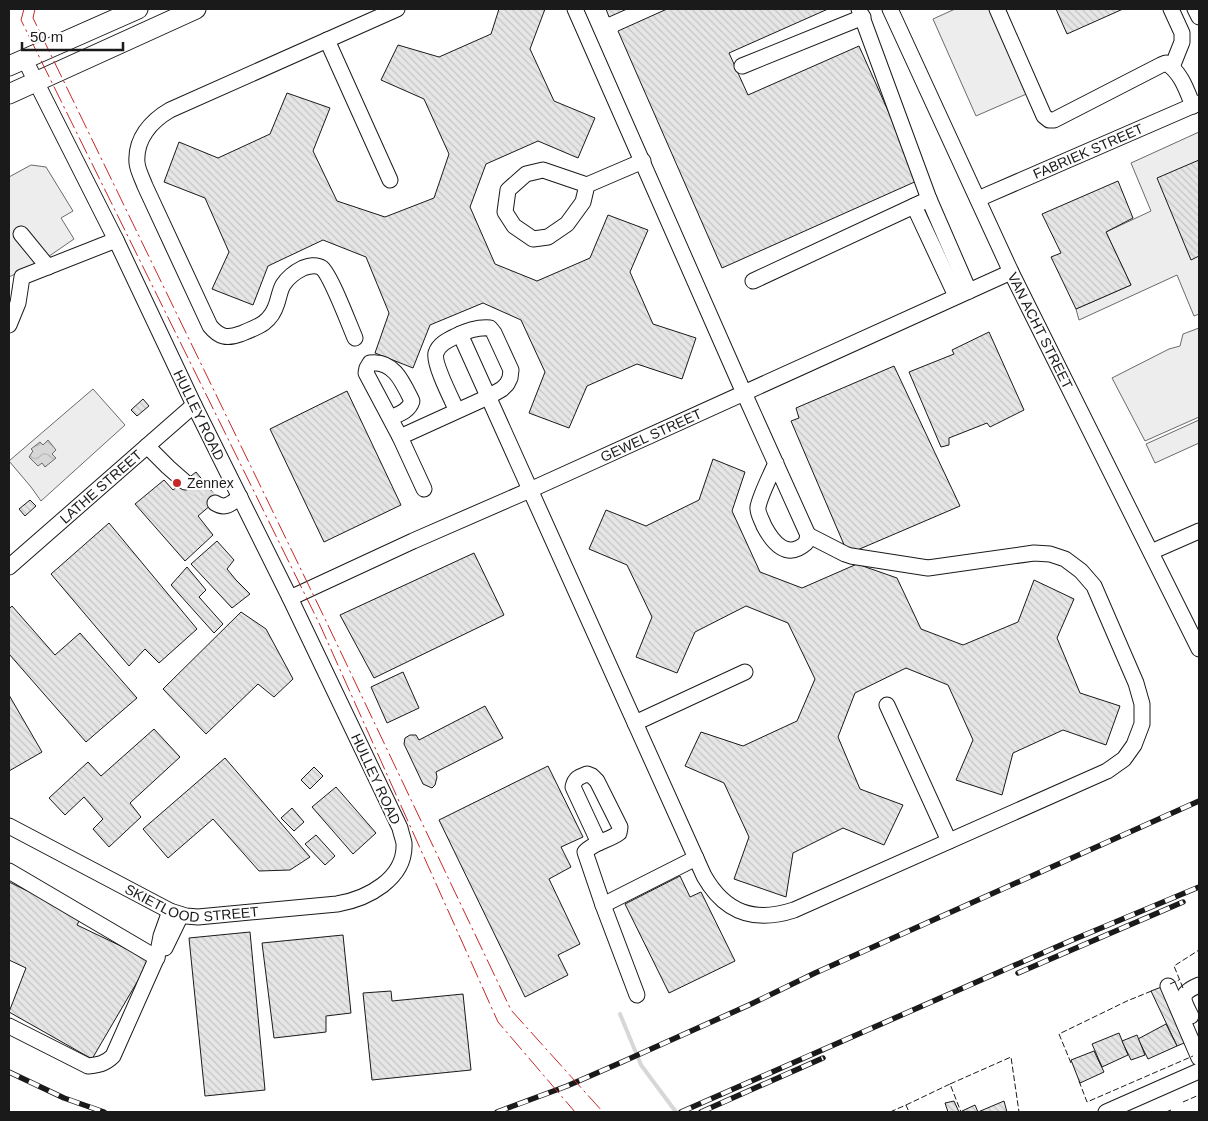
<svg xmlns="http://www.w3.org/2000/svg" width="1208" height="1121" viewBox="0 0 1208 1121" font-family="Arial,sans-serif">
<defs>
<pattern id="water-waves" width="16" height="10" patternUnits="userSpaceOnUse" patternTransform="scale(1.25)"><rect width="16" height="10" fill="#d7d7d7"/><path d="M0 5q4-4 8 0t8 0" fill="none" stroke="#b8b8b8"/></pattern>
<pattern id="building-back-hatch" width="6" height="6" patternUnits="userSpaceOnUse" patternTransform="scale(1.25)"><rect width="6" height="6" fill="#e6e6e6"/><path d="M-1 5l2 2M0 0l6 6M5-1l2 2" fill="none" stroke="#c5c5c5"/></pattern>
</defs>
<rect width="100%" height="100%" fill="#fff"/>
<g fill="#ededed" stroke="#6a6a6a">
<polygon points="955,9 994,9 1031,92 976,116 933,19"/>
<polygon points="1199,132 1199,314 1194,316 1177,275 1079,320 1076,309 1131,285 1106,232 1151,211 1131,163"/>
<polygon points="31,165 46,167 73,211 61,218 74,239 42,261 9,277 9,177"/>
<polygon points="1199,328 1199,417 1145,441 1112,378 1169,349 1180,346 1183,334"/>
<polygon points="93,389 125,425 41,501 31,487 9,461"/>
<polygon points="1199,420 1199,443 1155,463 1146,444"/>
</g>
<polygon fill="url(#water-waves)" stroke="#6a6a6a" points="48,440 56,450 52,454 56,458 45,467 42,463 38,466 29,457 33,451 31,449 40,442 43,445"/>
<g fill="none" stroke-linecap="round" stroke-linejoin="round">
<polyline stroke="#d7d7d7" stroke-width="4" points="620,1014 641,1065 676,1112"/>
</g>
<g fill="url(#building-back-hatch)" stroke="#1a1a1a">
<polygon points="499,9 545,9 530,49 554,101 595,118 578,158 538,141 486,164 470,207 495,264 537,281 590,258 608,215 648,230 630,272 653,324 696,338 682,379 637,364 587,386 569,428 529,413 545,372 521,320 483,303 430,325 413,368 375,353 389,313 366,257 323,240 268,266 253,305 212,289 229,252 205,198 164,182 179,142 218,158 270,134 287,93 330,108 313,151 337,201 385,217 434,198 449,154 424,99 381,80 398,45 439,57 491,34"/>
<polygon points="606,9 627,9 609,17"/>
<polygon points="667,9 828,9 729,53 748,95 859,46 919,180 722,268 618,31"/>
<polygon points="1056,9 1123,9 1067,34"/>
<polygon points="1199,160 1199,256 1191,260 1157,178"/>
<polygon points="1118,181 1133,218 1106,232 1131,285 1076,309 1051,257 1061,253 1042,214"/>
<polygon points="989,332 1024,410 990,427 987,423 949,438 949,445 941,447 909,372 954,354 952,350"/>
<polygon points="894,366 960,506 848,554 791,421 799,418 796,408"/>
<polygon points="347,391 401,505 324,542 270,429"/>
<polygon points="143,399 149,406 137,416 131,410"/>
<polygon points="713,459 745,472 732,511 760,572 802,588 857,564 897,578 921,629 963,645 1018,622 1034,580 1074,599 1057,638 1080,693 1120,706 1106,745 1063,730 1013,753 1002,795 956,780 973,740 948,685 906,668 855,693 838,737 860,789 903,805 884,845 843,828 793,853 786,897 734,879 749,837 724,783 685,766 701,732 743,746 797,721 815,679 788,623 746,606 695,632 677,673 636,657 652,617 627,565 589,549 606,510 646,526 699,500"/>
<polygon points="196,472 218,499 198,516 213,535 185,561 135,504 164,480 173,490"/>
<polygon points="30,500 36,506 25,516 19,509"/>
<polygon points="109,523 197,629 159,663 145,649 129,666 51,574"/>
<polygon points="217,541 234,560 227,569 236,580 250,594 232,608 191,564"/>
<polygon points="474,553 504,615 374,678 340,615"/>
<polygon points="187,567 206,590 199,597 223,624 214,633 171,585"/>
<polygon points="12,606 55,655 80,633 137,698 86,742 9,654 9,609"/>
<polygon points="241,612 266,629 293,679 274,697 258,684 206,734 163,689"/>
<polygon points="403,672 419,708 387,723 371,687"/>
<polygon points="9,695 42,752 9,771"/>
<polygon points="485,706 503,738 436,772 437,777 435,785 432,788 423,784 404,744 405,738 410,735 416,735 419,740"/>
<polygon points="154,729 180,757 130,803 141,817 109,847 93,829 103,819 84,797 65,815 49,798 88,762 101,776"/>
<polygon points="225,758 310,857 290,870 259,871 213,819 168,858 143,829"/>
<polygon points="548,766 583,837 561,847 571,867 549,879 580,944 558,955 568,975 525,997 439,820"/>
<polygon points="314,767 323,776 310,789 301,780"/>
<polygon points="336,787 376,833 353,854 312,807"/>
<polygon points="292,808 304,822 294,831 281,818"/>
<polygon points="316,835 335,856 325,865 305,844"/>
<polygon points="680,876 690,897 701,892 735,961 669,993 625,904"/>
<polygon points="9,882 81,917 77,925 150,960 92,1059 9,1012 26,968 9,960"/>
<polygon points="250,932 265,1090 205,1096 189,938"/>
<polygon points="343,935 351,1013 326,1016 326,1032 274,1038 262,943"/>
<polygon points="1164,986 1189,1041 1177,1046 1151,991"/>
<polygon points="391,991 392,1001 463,994 471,1070 372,1080 363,993"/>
<polygon points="1166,1024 1177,1046 1148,1059 1138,1039"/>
<polygon points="1119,1033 1128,1055 1102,1067 1092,1044"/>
<polygon points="1137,1035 1145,1055 1131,1060 1122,1041"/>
<polygon points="1094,1051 1104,1072 1080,1083 1071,1060"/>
<polygon points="954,1101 959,1112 948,1112 945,1103"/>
<polygon points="1004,1101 1007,1112 963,1112 962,1111 975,1105 978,1112"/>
</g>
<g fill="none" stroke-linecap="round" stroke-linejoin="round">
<polyline stroke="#ddd" stroke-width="15" stroke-dasharray="15 8" stroke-linecap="butt" points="185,482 215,503"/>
<g stroke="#1a1a1a" stroke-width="17">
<g id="minor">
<path d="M575 9 744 393 808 535 806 543C787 560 773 543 764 526 762 520 757 513 758 507 760 496 771 474 776 463"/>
<polyline points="859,9 929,199 969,291"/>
<path id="s1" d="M890 9 1011 272 1199 649"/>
<path d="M997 9 1044 116 1049 120H1054L1161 65 1166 63C1181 72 1187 91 1193 106"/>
<polyline points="1171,9 1182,33 1182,42 1172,67"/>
<polyline points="1195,9 1199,17"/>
<polyline points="327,40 390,180"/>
<polyline points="742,66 863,17"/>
<polyline points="587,185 583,202 567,224 548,237 533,239 514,226 505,212 508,190 526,174 543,170 587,185 643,161"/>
<path id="s2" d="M978 199 1199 103"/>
<polyline points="914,206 956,296"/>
<polyline points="21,234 48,267"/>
<polyline points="753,281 929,199"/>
<polyline points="9,325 18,303 22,277 116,240"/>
<path d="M460 334 704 876C725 913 754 923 794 910L1107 771 1124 759 1134 745 1142 724V704L1136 683 1094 586 1081 571 1065 559 1050 554 1034 553 928 568 851 556 845 554 808 535"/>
<path d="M355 338C349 324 331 276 322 268 316 264 309 266 303 268 295 272 288 277 283 285 280 290 279 297 277 303 271 323 258 327 240 334 227 339 219 337 210 326L145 186C142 178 138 171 137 163 135 139 151 121 170 110L397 9"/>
<path d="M390 418C399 414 409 411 412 401 403 383 394 360 370 363L367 368 366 373 400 437 424 489"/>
<path d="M400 437 488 397 502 389 507 384 510 378 511 370 494 333 490 328C479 327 466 331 456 336 448 340 439 344 436 353 433 363 452 400 457 411"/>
<polyline points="147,446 168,467 185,482"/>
<path d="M215 503C226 510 231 503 240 497"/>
<polyline points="1151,552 1199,531"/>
<path id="s3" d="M9 567 194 405"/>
<path id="s4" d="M290 598 413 541 530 490 1011 272"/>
<polyline points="887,705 949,841"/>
<polyline points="635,723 745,672"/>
<path id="s5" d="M9 826 170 911 186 916 198 917 337 904C367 899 406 879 404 843 403 838 401 833 400 828L290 598 194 405 116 240 24 58"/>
<path d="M599 843 573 787C575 778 579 777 587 774L592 776 597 781 620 827 619 833C608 841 594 842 585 852L603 905 637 995"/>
<polyline points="9,871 157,958"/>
<polyline points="603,905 696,858"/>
<polyline points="165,948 181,915"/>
<polyline points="1168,986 1199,1058"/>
<path d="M1191 1016C1182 998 1179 994 1199 985"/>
<path d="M9 1026 88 1066C98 1065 105 1064 113 1056L157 957 161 936 170 911"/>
<polyline points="1106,1112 1199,1071"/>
</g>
</g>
<g stroke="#1a1a1a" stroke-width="21">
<g id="major">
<polyline points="9,66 138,9"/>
<polyline points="9,94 196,9"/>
</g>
</g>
<use href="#minor" stroke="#fff" stroke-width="15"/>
<use href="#major" stroke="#fff" stroke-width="19"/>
<g stroke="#1a1a1a" stroke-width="5.5">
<g id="rail">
<polyline points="1018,973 1183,902"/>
<polyline points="9,1072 64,1098 104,1112"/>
<polyline points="497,1112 567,1086 622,1062 749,1005 815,973 1199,801"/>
<polyline points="681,1112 1070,941 1199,887"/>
<polyline points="701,1112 823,1058"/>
</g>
</g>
<use href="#rail" stroke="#fff" stroke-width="4" stroke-dasharray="11" stroke-linecap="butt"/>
<g stroke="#1a1a1a" stroke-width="1" stroke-dasharray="6 2.5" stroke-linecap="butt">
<polyline points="1170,984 1179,980"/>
<polyline points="1183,988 1174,966 1199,950"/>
<polyline points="1071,1063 1059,1034 1127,1001 1154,990"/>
<polyline points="1079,1081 1087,1102 1193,1056"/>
<polyline points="950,1084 1011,1057 1019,1112"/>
<polyline points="1183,1102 1199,1095"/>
<polyline points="906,1105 950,1084 961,1112"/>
<polyline points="890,1112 906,1105 909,1112"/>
<polyline points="1166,1112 1171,1110"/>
</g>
<g stroke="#c62828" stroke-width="1" stroke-dasharray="18 4 2.5 4" stroke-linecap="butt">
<polyline points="24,9 21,20 320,625 498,1022 575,1112"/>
<polyline points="35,9 33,18 326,621 511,1010 603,1112"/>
</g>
</g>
<circle fill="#c62828" stroke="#fff" stroke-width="2" cx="177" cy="483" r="5"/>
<g text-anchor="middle" stroke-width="4" stroke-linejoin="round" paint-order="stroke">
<g font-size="14" fill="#1a1a1a" stroke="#fff">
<text dy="5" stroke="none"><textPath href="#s2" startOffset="120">FABRIEK STREET</textPath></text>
<text dy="5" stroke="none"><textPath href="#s1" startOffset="355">VAN ACHT STREET</textPath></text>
<text transform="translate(199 415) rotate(64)" y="5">HULLEY ROAD</text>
<text dy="5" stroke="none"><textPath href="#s4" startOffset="396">GEWEL STREET</textPath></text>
<text dy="5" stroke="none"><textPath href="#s3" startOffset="122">LATHE STREET</textPath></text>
<text transform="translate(376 779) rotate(65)" y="5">HULLEY ROAD</text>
<text dy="5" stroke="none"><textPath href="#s5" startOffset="202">SKIETLOOD STREET</textPath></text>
</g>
<g font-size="14" fill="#1a1a1a" stroke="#fff" text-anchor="start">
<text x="187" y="488">Zennex</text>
</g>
</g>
<rect width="1208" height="1121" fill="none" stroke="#1a1a1a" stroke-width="20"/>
<path d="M22 42v8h101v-8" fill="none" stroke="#1a1a1a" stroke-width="2.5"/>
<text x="30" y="42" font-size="15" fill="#1a1a1a" stroke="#ffffff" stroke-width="4" paint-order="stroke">50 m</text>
</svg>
